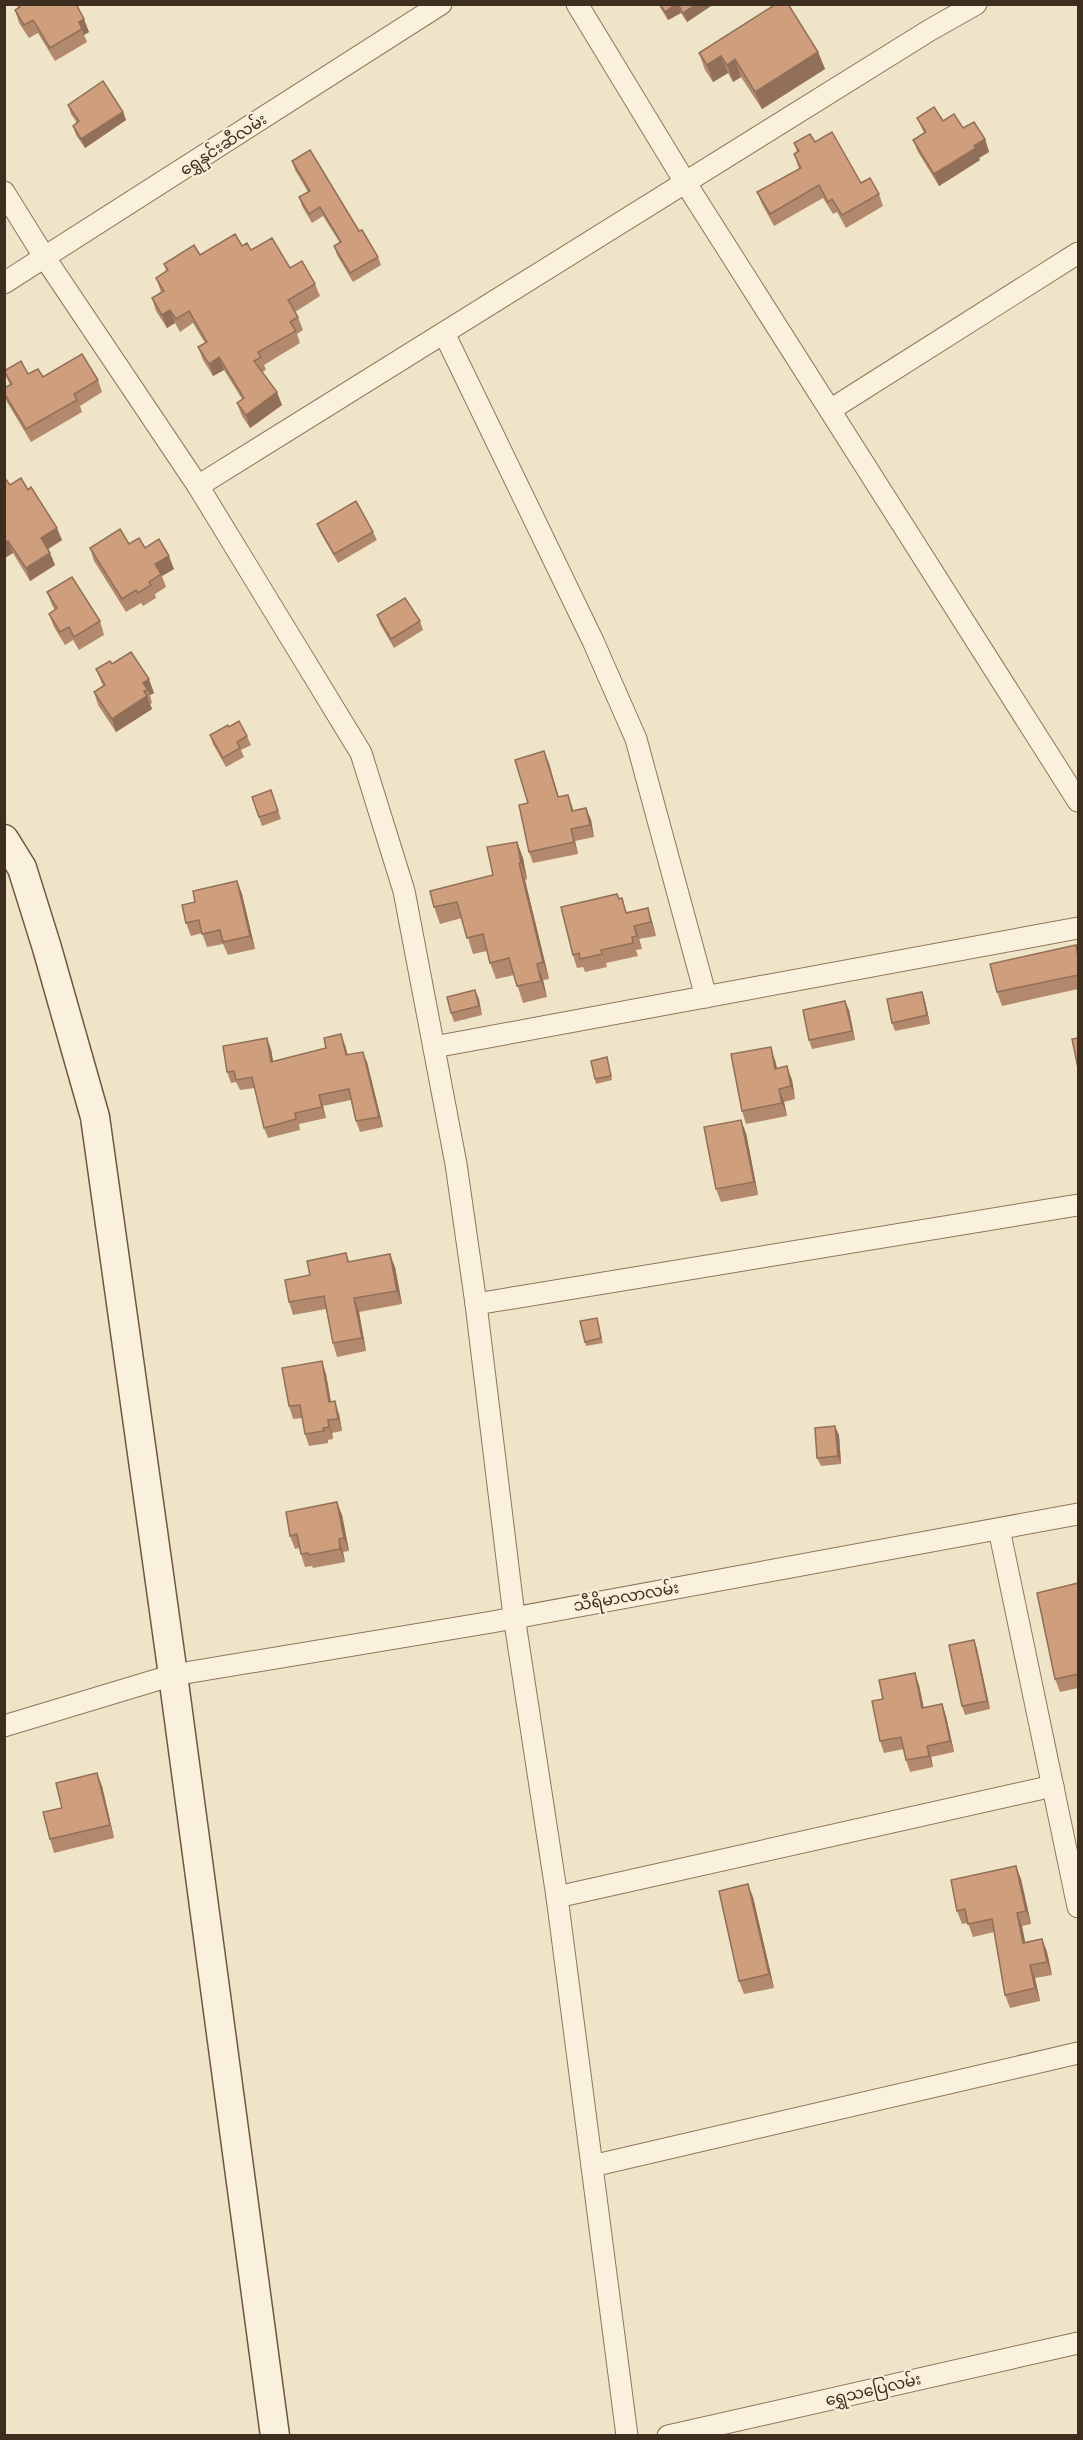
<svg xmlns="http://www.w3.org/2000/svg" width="1083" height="2440" viewBox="0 0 1083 2440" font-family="Merriweather,'Noto Sans Myanmar',serif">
<rect width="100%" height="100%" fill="#f0e4c8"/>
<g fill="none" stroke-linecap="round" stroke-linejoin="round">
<g stroke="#8d765c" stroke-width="23">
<g id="street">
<polyline points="577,4 685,182 1078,801"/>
<polyline points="4,192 45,258 198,486 361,753 404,891 456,1164 476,1304 514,1616 557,1897 627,2436"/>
<polyline points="4,283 441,4"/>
<polyline points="444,333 593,641 636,739 706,997"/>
<polyline points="830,410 1078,253"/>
<polyline points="198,486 930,30 976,4"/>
<polyline points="434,1047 1078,928"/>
<polyline points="476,1304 1078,1205"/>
<polyline points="999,1529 1078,1907"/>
<polyline points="4,1726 173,1675 492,1622 1078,1514"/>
<polyline points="557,1897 1053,1786"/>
<polyline points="592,2166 1078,2053"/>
<polyline points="668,2436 1078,2343"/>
</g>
</g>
<g stroke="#6f573f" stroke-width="31">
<polyline id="secondary" points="4,839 22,868 47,948 95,1117 173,1675 275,2436"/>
</g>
<use href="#street" stroke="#faf1dc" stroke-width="21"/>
<use href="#secondary" stroke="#faf1dc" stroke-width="28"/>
</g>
<g fill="#b2896c">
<polygon points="17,4 76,4 89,32 84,35 87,42 55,61 38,33 29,38 19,23 15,10 18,8"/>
<polygon points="658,4 711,4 711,6 687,22 681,13 668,20"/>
<polygon points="818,52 825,69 762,109 741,77 733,82 728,73 713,82 705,70 699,53"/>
<polygon points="68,105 123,112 126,120 85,148 76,135 73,126 77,123 71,114"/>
<polygon points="917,118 943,121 963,128 985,139 989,152 979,158 980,160 939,186 918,152 913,140 924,133"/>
<polygon points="815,142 861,183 879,194 883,206 846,228 837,212 833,214 823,198 774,226 762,204 757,192 799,169 794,154 797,152 794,143"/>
<polygon points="292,161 359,231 378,257 381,265 353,282 337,255 334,246 340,243 323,216 312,223 302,206 299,197 308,192 295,170"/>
<polygon points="242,246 290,268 315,284 320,296 295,312 298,317 303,330 297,334 300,343 264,365 266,370 262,372 282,405 250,428 242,416 237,403 242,399 224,370 213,376 203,360 198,347 205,343 193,323 180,332 175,323 167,328 156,311 152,298 161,292 156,278 166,271 164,264"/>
<polygon points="4,371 43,377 98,380 102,392 80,406 82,412 31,442 7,402 4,395 4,388 10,385"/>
<polygon points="4,477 10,485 62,540 48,549 55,565 30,581 13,553 4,557"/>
<polygon points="317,524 373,532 377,540 338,563 320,532"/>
<polygon points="129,544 145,548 174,569 162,576 166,587 155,594 156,598 143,606 141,603 126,612 94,561 90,548"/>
<polygon points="47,592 100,621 104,635 79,650 73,640 65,645 54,627 49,614 55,610 52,605"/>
<polygon points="377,615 420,621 423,630 394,648 380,624"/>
<polygon points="112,664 154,693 150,695 152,703 150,704 152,709 116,732 98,705 94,692 103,686 96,669"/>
<polygon points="229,727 247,736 251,745 241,750 244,757 226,767 213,744 210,735"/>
<polygon points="544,751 559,797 572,806 573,811 586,808 591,820 594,837 575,841 578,854 533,863 529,852 528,803"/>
<polygon points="271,790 281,819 262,826 252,797"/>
<polygon points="517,842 523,858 527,879 525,880 549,979 543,980 547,997 523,1003 514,975 496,979 490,963 487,951 473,954 462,918 440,924 434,907 493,875"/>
<polygon points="237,881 242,894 255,949 228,955 223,944 207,947 202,933 191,936 186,923 195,902"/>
<polygon points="617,894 619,899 627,912 648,908 656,936 639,939 642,949 636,950 638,956 606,963 607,967 585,972 583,967 577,968 573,955"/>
<polygon points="1076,945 1078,952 1078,989 1002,1006 997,992"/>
<polygon points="475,990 482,1015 454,1022 451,1013"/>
<polygon points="922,992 925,1001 930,1024 895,1031 892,1023"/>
<polygon points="849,1010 855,1040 812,1049 809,1040"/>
<polygon points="345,1045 348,1055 367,1062 383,1127 360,1132 356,1121 351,1100 323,1106 326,1118 299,1124 300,1130 268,1138 264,1128 255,1088 240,1090 236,1082 231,1083 227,1072 271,1049 273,1062"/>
<polygon points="775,1060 777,1068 792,1080 795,1099 784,1102 787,1116 746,1124 742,1111"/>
<polygon points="608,1062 612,1080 596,1084 595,1079"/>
<polygon points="746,1133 758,1195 721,1202 716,1189"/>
<polygon points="346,1253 349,1261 395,1267 402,1304 359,1312 366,1351 337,1357 333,1343 326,1309 293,1315 289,1302 310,1275"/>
<polygon points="597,1318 603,1343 586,1346 585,1342"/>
<polygon points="326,1374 331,1402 339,1414 342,1431 332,1433 333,1439 328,1440 328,1443 309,1446 305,1434 302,1418 293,1419 289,1406"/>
<polygon points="839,1435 841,1464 821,1466 817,1458"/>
<polygon points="342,1515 349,1551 343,1552 345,1562 313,1568 312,1566 305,1567 299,1548 295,1549 290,1536"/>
<polygon points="1078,1583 1078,1688 1060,1692 1055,1679"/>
<polygon points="974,1640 977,1649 990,1709 965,1715 962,1706"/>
<polygon points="919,1685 924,1708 942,1704 946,1716 954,1752 931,1757 933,1767 910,1772 906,1760 904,1749 884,1753 880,1741 883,1699"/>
<polygon points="102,1786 114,1838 54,1853 50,1839 62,1808"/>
<polygon points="1021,1879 1031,1924 1022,1926 1025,1943 1042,1939 1047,1952 1052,1975 1035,1978 1040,2001 1010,2008 1005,1995 994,1932 973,1937 968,1923 962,1924 957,1911"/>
<polygon points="753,1897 774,1988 744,1994 739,1981"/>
</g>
<g fill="#916f58">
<polygon points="676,4 678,4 681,13 668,20 665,12"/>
<polygon points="696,4 711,4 711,6 687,22 683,13"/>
<polygon points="84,19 89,32 84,35 79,22"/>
<polygon points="818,52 825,69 762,109 755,92"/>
<polygon points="721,56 728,73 713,82 707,65"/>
<polygon points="735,59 741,77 733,82 727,65"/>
<polygon points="123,112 126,120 85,148 81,139"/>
<polygon points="985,139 989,152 979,158 980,160 939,186 934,174"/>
<polygon points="170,310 175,323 167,328 162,315"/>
<polygon points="219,357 224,370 213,376 209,364"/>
<polygon points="277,392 282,405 250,428 246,415"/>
<polygon points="57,528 62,540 45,551 41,538"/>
<polygon points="8,541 13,553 5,558 4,543"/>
<polygon points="50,553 55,565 30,581 26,568"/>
<polygon points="169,556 174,569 162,576 155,564"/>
<polygon points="149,679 154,693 150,695 148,690 143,683"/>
<polygon points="147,696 152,709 116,732 112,719"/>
<polygon points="544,751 549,763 562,809 558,797"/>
<polygon points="568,795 572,806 576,823 572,811"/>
<polygon points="586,808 591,820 594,837 590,825"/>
<polygon points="571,829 575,841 578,854 574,842"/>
<polygon points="517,842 523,858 527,879 521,863"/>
<polygon points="519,863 525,880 549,979 543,962"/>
<polygon points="237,881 242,894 255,949 250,936"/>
<polygon points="648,908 652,921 656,936 651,922"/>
<polygon points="634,926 639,939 642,949 637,936"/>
<polygon points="537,964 543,980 547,997 541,981"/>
<polygon points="475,990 479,999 482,1015 479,1006"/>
<polygon points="922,992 925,1001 930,1024 927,1015"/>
<polygon points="845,1001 849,1010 855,1040 852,1031"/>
<polygon points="341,1034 345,1045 350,1066 346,1055"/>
<polygon points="267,1038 271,1049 275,1073 271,1062"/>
<polygon points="771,1047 775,1060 780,1082 775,1069"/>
<polygon points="363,1052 367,1062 383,1127 379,1117"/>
<polygon points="787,1066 792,1080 795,1099 791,1086"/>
<polygon points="779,1089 784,1102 787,1116 782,1103"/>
<polygon points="319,1095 323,1106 326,1118 322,1107"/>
<polygon points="741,1120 746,1133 758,1195 754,1182"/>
<polygon points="390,1254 395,1267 402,1304 397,1291"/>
<polygon points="354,1298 359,1312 366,1351 362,1338"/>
<polygon points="322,1361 326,1374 333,1415 329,1402"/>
<polygon points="335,1401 339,1414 342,1431 338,1419"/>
<polygon points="328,1420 332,1433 333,1439 329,1427"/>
<polygon points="835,1426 839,1435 841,1464 838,1456"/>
<polygon points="337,1502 342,1515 349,1551 344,1538"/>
<polygon points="339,1539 343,1552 345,1562 340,1549"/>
<polygon points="974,1640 977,1649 990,1709 987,1701"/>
<polygon points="915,1673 919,1685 926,1720 922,1708"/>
<polygon points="942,1704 946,1716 954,1752 950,1741"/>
<polygon points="927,1746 931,1757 933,1767 929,1756"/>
<polygon points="97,1773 102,1786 114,1838 110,1825"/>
<polygon points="1016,1866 1021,1879 1031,1924 1026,1911"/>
<polygon points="748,1884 753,1897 774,1988 769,1974"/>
<polygon points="1017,1913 1022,1926 1028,1956 1023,1943"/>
<polygon points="1042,1939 1047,1952 1052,1975 1047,1962"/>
<polygon points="1030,1965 1035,1978 1040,2001 1035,1988"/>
</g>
<g fill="#cf9f7d" stroke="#916f58" stroke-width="1.5">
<polygon points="19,4 76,4 84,19 79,22 82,29 50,48 33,20 24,25 15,10 20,7"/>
<polygon points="660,4 676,4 665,12"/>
<polygon points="678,4 696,4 683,13"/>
<polygon points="776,4 788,4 818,52 755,92 735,59 727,65 721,56 707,65 699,53"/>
<polygon points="103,81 123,112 81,139 73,126 79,121 68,105"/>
<polygon points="934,107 943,121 954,114 963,128 974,122 985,139 974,146 976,148 934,174 913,140 926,132 917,118"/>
<polygon points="832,132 861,183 870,178 879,194 842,215 832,199 828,202 819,185 770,214 757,192 801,168 794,154 799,151 794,143 810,134 815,142"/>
<polygon points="310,150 359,231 362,230 378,257 350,273 334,246 341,242 320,207 309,214 299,197 310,191 292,161"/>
<polygon points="235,234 242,246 247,243 251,250 272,238 290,268 302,261 315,284 288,300 298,317 290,322 296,331 258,352 261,357 254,361 277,392 246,415 237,403 244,398 219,357 209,364 198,347 207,342 189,311 176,319 170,310 162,315 152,298 164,291 156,278 168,270 164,264 194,245 200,255"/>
<polygon points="82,354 98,380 74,394 77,400 26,429 4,393 4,388 12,384 4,371 21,361 28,374 38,369 43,377"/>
<polygon points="4,477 10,485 21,478 28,490 31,487 57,528 41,538 50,553 26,568 8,541 4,543"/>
<polygon points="356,501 373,532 334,554 317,524"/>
<polygon points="120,529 129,544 139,538 145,548 159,539 169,556 155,564 161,574 149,582 151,585 138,593 136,590 122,599 90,548"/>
<polygon points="72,577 100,621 74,637 69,627 60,632 49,614 57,608 47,592"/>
<polygon points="405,598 420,621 391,639 377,615"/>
<polygon points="131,652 149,679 143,683 148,690 144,691 147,696 112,719 94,692 105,685 96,669 110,661 112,664"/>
<polygon points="239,721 247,736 237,742 240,748 223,758 210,735 228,725 229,727"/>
<polygon points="544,751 558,797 568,795 572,811 586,808 590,825 571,829 574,842 529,852 519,805 528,803 515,760"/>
<polygon points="271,790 278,811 259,817 252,797"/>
<polygon points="517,842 521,863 519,863 543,962 537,964 541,981 517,986 509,958 490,963 483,934 467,938 457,902 434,907 430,891 493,875 487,847"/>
<polygon points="237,881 250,936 223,942 220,930 202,934 199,920 186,923 182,905 195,902 193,891"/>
<polygon points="617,894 619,899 622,898 626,913 648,908 651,922 634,926 637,936 632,937 633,943 601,950 602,954 580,959 579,953 573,955 561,907"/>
<polygon points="1076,945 1078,957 1078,975 997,992 990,964"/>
<polygon points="475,990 479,1006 451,1013 447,997"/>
<polygon points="922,992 927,1015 892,1023 887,999"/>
<polygon points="845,1001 852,1031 809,1040 803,1010"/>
<polygon points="341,1034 346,1055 363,1052 379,1117 356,1121 349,1089 319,1095 322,1107 295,1113 296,1119 264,1128 252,1077 236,1080 234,1071 227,1072 223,1046 267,1038 271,1062 326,1048 324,1038"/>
<polygon points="1078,1038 1078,1068 1072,1039"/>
<polygon points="771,1047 775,1069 787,1066 791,1086 779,1089 782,1103 742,1111 731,1054"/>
<polygon points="607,1057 611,1076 595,1079 591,1061"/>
<polygon points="741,1120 754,1182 716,1189 704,1127"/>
<polygon points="346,1253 348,1262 390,1254 397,1291 354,1298 362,1338 333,1343 324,1296 289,1302 285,1280 310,1275 307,1261"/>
<polygon points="597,1318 601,1338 585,1342 580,1321"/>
<polygon points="322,1361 329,1402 335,1401 338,1419 328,1420 329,1427 323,1428 324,1431 305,1434 300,1405 289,1406 282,1368"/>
<polygon points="835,1426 838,1456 817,1458 815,1428"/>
<polygon points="337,1502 344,1538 339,1539 340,1549 309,1555 308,1553 301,1554 297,1534 290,1536 286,1512"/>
<polygon points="1078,1583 1078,1674 1055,1679 1037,1593"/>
<polygon points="974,1640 987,1701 962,1706 949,1645"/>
<polygon points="915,1673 922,1708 942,1704 950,1741 927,1746 929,1756 906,1760 901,1737 880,1741 872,1701 883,1699 879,1680"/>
<polygon points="97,1773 110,1825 50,1839 43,1812 62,1808 56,1783"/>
<polygon points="1016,1866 1026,1911 1017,1913 1023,1943 1042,1939 1047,1962 1030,1965 1035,1988 1005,1995 992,1919 968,1924 965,1909 957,1911 951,1880"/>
<polygon points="748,1884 769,1974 739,1981 719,1891"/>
</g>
<g text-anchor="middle" stroke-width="4.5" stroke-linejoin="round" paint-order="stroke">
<g font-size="16" fill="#3d2e20" stroke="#f7eed8">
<text transform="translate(223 144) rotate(-33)" y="6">ရွှေနှင်းဆီလမ်း</text>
<text transform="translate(626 1596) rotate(-10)" y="6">သီရိမာလာလမ်း</text>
<text transform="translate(873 2389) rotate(-13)" y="6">ရွှေသပြေလမ်း</text>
</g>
</g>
<rect width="1083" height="2440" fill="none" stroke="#3d2e20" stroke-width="12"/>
</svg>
